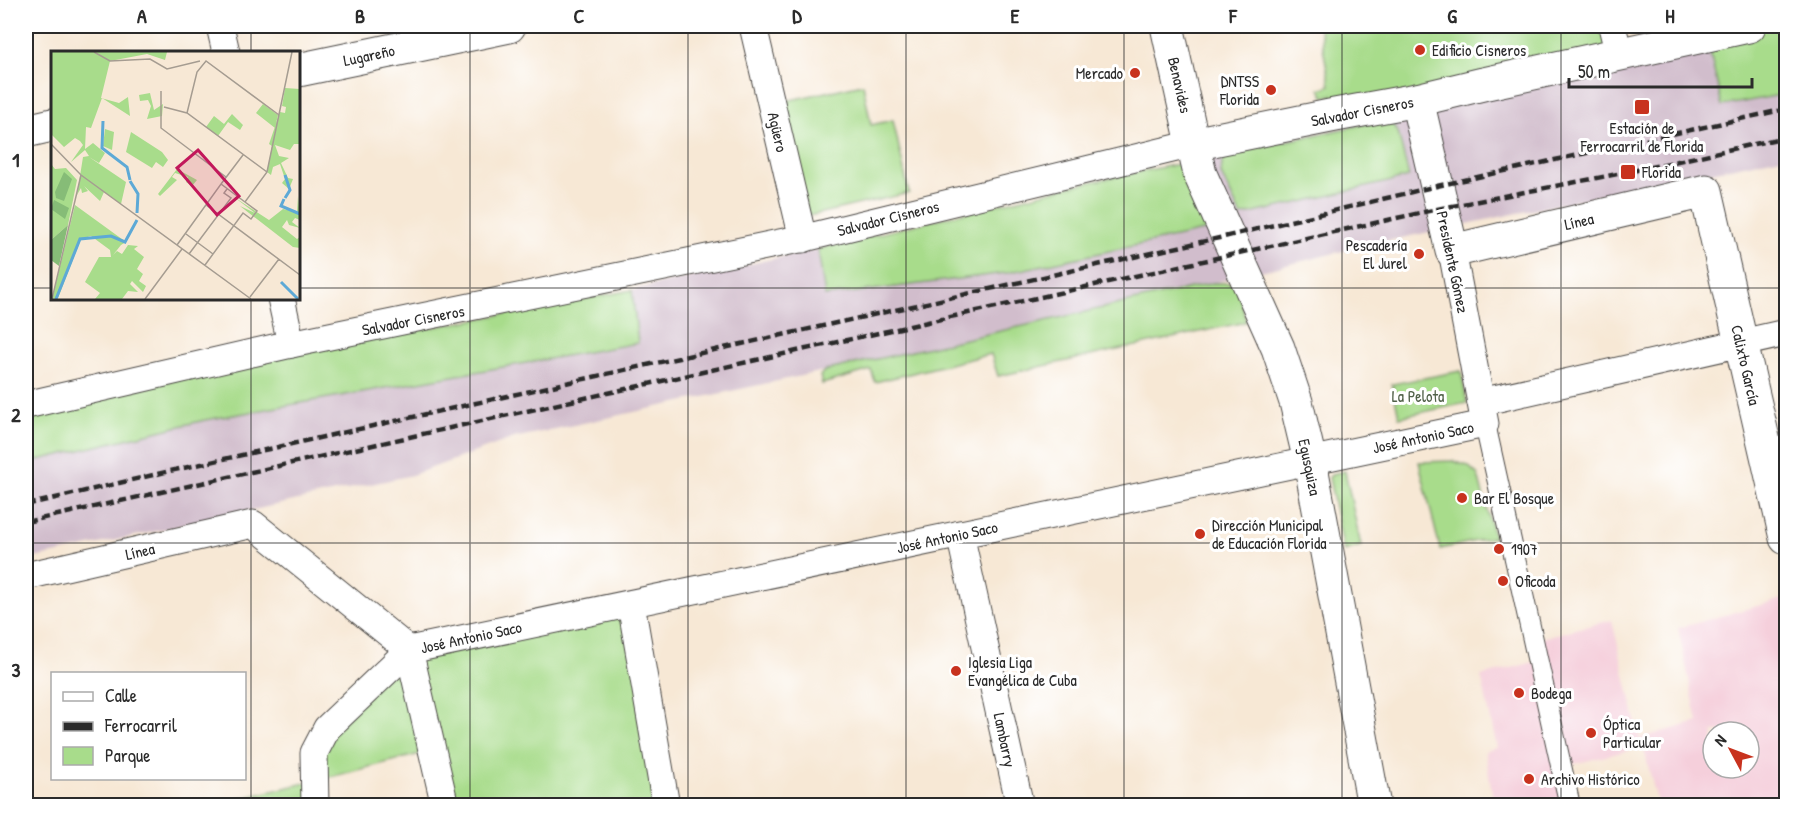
<svg xmlns="http://www.w3.org/2000/svg" width="1812" height="831" viewBox="0 0 1812 831" font-family="'Patrick Hand',sans-serif">
<rect width="100%" height="100%" fill="#fff"/>
<filter id="ink" filterUnits="userSpaceOnUse"><feTurbulence type="fractalNoise" baseFrequency=".0167" numOctaves="2"/><feDisplacementMap in="SourceGraphic" scale="12" xChannelSelector="R" yChannelSelector="G"/><feConvolveMatrix kernelMatrix="1 2 1 2 8 2 1 2 1" color-interpolation-filters="sRGB"/></filter>
<filter id="wash" filterUnits="userSpaceOnUse"><feTurbulence type="fractalNoise" baseFrequency=".008" numOctaves="4" result="noise"/><feDisplacementMap in="SourceGraphic" scale="24" xChannelSelector="R" yChannelSelector="G"/><feGaussianBlur stdDeviation="1.35" result="paint"/><feColorMatrix in="noise" values="0 0 0 0 0 0 0 0 0 0 0 0 0 0 0 0 0 1.4 0 .05"/><feComposite in="paint" operator="in"/></filter>
<g filter="url(#wash)">
<rect width="100%" height="100%" fill="#f7e8d5"/>
<g fill="#f5cfdb" fill-rule="evenodd">
<path d="M1786 598V805H1658L1641 738 1698 722 1678 628ZM1713 732H1749V768H1713Z"/>
<polygon points="1612,620 1642,747 1562,767 1570,805 1494,805 1485,751 1497,748 1481,676 1538,661 1533,640"/>
</g>
<polygon fill="#d1bdcc" points="1786,31 1786,156 1359,247 1213,283 824,371 514,438 412,475 26,560 26,463 205,420 638,343 632,290 818,249 1075,185"/>
<g fill="#a8dc8b" stroke="#6a845b" stroke-width="1.5">
<polygon points="1319,26 1612,26 1619,55 1335,115 1332,95 1324,97 1320,89 1330,85"/>
<polygon points="1749,26 1786,26 1786,94 1722,106 1706,35"/>
<polygon points="863,84 871,125 893,120 909,193 808,216 781,102"/>
<polygon points="1389,119 1398,132 1409,177 1241,216 1221,174 1222,163 1226,154"/>
<polygon points="1178,164 1208,230 1006,273 825,296 818,249 1075,185"/>
<polygon points="1213,283 1229,283 1237,285 1246,322 998,376 991,354 875,382 871,370 822,384 820,376 824,371"/>
<polygon points="632,290 638,343 205,420 26,463 26,415 242,363"/>
<polygon points="1461,371 1467,403 1399,417 1392,384"/>
<polygon points="1453,461 1468,466 1478,475 1494,537 1440,549 1419,462"/>
<polygon points="1345,471 1361,546 1344,551 1329,478 1332,474"/>
<polygon points="631,604 666,805 445,805 432,751 314,781 315,805 209,806 314,781 314,753 409,650"/>
</g>
</g>
<g filter="url(#ink)">
<g fill="none" stroke-linecap="round" stroke-linejoin="round">
<g stroke="#4a4744" stroke-width="22">
<polyline id="pedestrian" points="1485,424 1570,806"/>
</g>
<g stroke="#4a4744" stroke-width="29">
<g id="minor">
<polyline points="220,26 226,52"/>
<polyline points="753,26 803,239"/>
<polyline points="1612,26 1619,55"/>
<polyline points="281,298 291,344"/>
<polyline points="1481,402 1786,333"/>
<polyline points="26,405 291,344 809,237 1193,144"/>
<polyline points="960,534 1020,806"/>
<polyline points="26,576 253,524 409,650"/>
<polyline points="631,604 666,806"/>
<polyline points="409,650 1485,424 1452,251"/>
<polyline points="409,650 445,806"/>
<polyline points="315,806 314,753 327,728 409,650"/>
</g>
</g>
<g stroke="#4a4744" stroke-width="35">
<g id="tertiary">
<polyline points="1167,26 1193,144"/>
<polyline points="298,70 509,26"/>
<polyline points="26,131 52,125"/>
</g>
</g>
<g stroke="#4a4744" stroke-width="35">
<g id="secondary">
<polyline points="1417,100 1452,251 1706,191 1786,538"/>
<polyline points="1374,806 1310,461 1296,402 1278,348 1200,174 1193,144 1335,115 1417,100 1483,84 1749,26"/>
</g>
</g>
<use href="#pedestrian" stroke="#fff" stroke-width="20"/>
<use href="#minor" stroke="#fff" stroke-width="27"/>
<use href="#tertiary" stroke="#fff" stroke-width="33"/>
<use href="#secondary" stroke="#fff" stroke-width="33"/>
<g stroke="#2b2b2b" stroke-width="4.5" stroke-dasharray="9 4.5" stroke-linecap="butt">
<polyline points="26,505 170,471 1228,236 1437,186 1786,109"/>
<polyline points="26,522 1442,208 1628,172 1786,137"/>
</g>
</g>
</g>
<path fill="none" stroke="#2b2b2b" stroke-width="1.5" stroke-opacity="0.55" d="M251 26V52M470 26V806M688 26V806M906 26V806M1124 26V806M1342 26V806M1561 26V806M26 288H52M298 288H1786M251 298V806M26 543H1786"/>
<g fill="#c8321e" stroke="#fff" stroke-width="2">
<circle cx="1420" cy="50" r="6"/>
<circle cx="1135" cy="73" r="6"/>
<circle cx="1271" cy="90" r="6"/>
<rect x="1634" y="99" width="16" height="16" rx="3"/>
<rect x="1620" y="164" width="16" height="16" rx="3"/>
<circle cx="1419" cy="254" r="6"/>
<circle cx="1462" cy="498" r="6"/>
<circle cx="1200" cy="534" r="6"/>
<circle cx="1499" cy="549" r="6"/>
<circle cx="1503" cy="581" r="6"/>
<circle cx="956" cy="671" r="6"/>
<circle cx="1519" cy="693" r="6"/>
<circle cx="1591" cy="733" r="6"/>
<circle cx="1529" cy="779" r="6"/>
</g>
<g text-anchor="middle" stroke-width="6" stroke-linejoin="round" paint-order="stroke">
<g font-size="16" fill="#2b2b2b" stroke="#fff" text-anchor="start">
<text x="1432" y="56">Edificio Cisneros</text>
<text x="1123" y="79" text-anchor="end">Mercado</text>
<text x="1259" y="87" text-anchor="end">DNTSS<tspan x="1259" dy="18">Florida</tspan></text>
<text x="1642" y="134" text-anchor="middle">Estación de<tspan x="1642" dy="18">Ferrocarril de Florida</tspan></text>
<text x="1642" y="178">Florida</text>
<text x="1407" y="251" text-anchor="end">Pescadería<tspan x="1407" dy="18">El Jurel</tspan></text>
<text x="1474" y="504">Bar El Bosque</text>
<text x="1212" y="531">Dirección Municipal<tspan x="1212" dy="18">de Educación Florida</tspan></text>
<text x="1511" y="555">1907</text>
<text x="1515" y="587">Oficoda</text>
<text x="968" y="668">Iglesia Liga<tspan x="968" dy="18">Evangélica de Cuba</tspan></text>
<text x="1531" y="699">Bodega</text>
<text x="1603" y="730">Óptica<tspan x="1603" dy="18">Particular</tspan></text>
<text x="1541" y="785">Archivo Histórico</text>
</g>
<g font-size="16" fill="#2b2b2b" stroke="#fff">
<text transform="translate(369 55) rotate(-12)" y="6">Lugareño</text>
<text transform="translate(1180 85) rotate(77)" y="6">Benavides</text>
<text transform="translate(1362 111) rotate(-11)" y="6">Salvador Cisneros</text>
<text transform="translate(778 132) rotate(77)" y="6">Agüero</text>
<text transform="translate(888 218) rotate(-14)" y="6">Salvador Cisneros</text>
<text transform="translate(1579 221) rotate(-13)" y="6">Línea</text>
<text transform="translate(1453 262) rotate(78)" y="6">Presidente Gómez</text>
<text transform="translate(413 320) rotate(-11)" y="6">Salvador Cisneros</text>
<text transform="translate(1746 365) rotate(77)" y="6">Calixto García</text>
<text transform="translate(1423 437) rotate(-12)" y="6">José Antonio Saco</text>
<text transform="translate(1310 467) rotate(78)" y="6">Egusquiza</text>
<text transform="translate(947 537) rotate(-12)" y="6">José Antonio Saco</text>
<text transform="translate(140 551) rotate(-13)" y="6">Línea</text>
<text transform="translate(471 637) rotate(-12)" y="6">José Antonio Saco</text>
<text transform="translate(1005 740) rotate(78)" y="6">Lambarry</text>
</g>
<g font-size="16" fill="#506048" stroke="#fff">
<text x="1418" y="402">La Pelota</text>
</g>
</g>
<g transform="translate(51 51)">
<rect width="249" height="249" fill="#f7e8d5"/>
<path d="M0 1H116L114 9 96 3 59 10 50 47 68 52 77 46 79 65 51 47 40 77 35 76 34 98 42 92 54 102 48 112 38 106 75 131 70 153 53 141 49 150 33 135 37 140 31 142 30 137 26 144 32 106 38 105 34 99 20 111 32 94 29 90 24 87 13 96 0 83ZM234 37 249 38V93H243L239 99 224 94 228 105 238 107 230 112 237 127 242 128 238 138 231 132 234 128 229 113 222 116 220 124 216 121 221 95 218 93 229 61 234 62 235 56 231 55ZM99 42 103 59 112 53 111 65 96 68 100 55 97 49 89 50 88 44ZM212 53 227 64 224 77 205 62ZM181 63 192 74 189 79 177 71 167 85 155 76 163 65 173 73ZM54 78 63 81 61 99 52 95ZM80 81 111 101 117 109 112 116 105 111 101 117 75 101ZM0 113 4 118 15 117 26 129 17 174 0 189ZM126 118 146 129 141 135 135 131 137 126 124 122 121 126 126 129 109 145 107 143ZM247 145 249 169 244 167 241 171 249 177 238 174 236 169 231 176 246 188 249 186V197L242 196 189 155 204 162 183 146 218 169 232 158 246 161ZM24 154 75 191 70 194 62 204 66 200 71 203 77 194 87 195 83 198 93 206 86 218 92 223 88 230 95 235 92 241 81 230 79 233 87 241 77 240 71 248H44L49 242 34 231 48 206H60L59 199 40 185 30 188 7 247 1 248Z" fill="#a8dc8b"/>
<path d="M13 121 21 128 13 150 5 147 4 141ZM3 149 18 157 14 168 0 158ZM17 174 8 215 0 209V189Z" fill="#86bc77"/>
<path fill="none" stroke="#5da9d6" stroke-width="3" d="M52 70 51 97 76 116 79 129M234 124 239 139 234 147M79 130 87 143 86 162M233 148 230 155 249 163M230 231 247 248M5 248 29 188 60 185 74 191 86 169"/>
<path fill="none" stroke="#a59c91" stroke-width="1.5" d="M43 1 59 10 99 8 116 18 149 10M110 40V77L175 126M113 56 136 62 216 121M136 62 146 21 155 10 228 64M0 93 30 124 200 248M170 133 192 104M155 154 249 224M135 183 162 203M126 194 170 133 194 151 216 121 241 1M138 203 180 147 173 142 176 138M154 214 192 162 200 168 206 160 194 151M199 246 228 208M1 248 30 124M94 248 131 198"/>
<path fill="#c2185b" fill-opacity="0.15" stroke="#c2185b" stroke-width="3" d="M147 99 188 145 166 164 126 117Z"/>
<rect width="249" height="249" fill="none" stroke="#2b2b2b" stroke-width="3"/>
</g>
<rect width="1812" height="831" fill="none" stroke="#fff" stroke-width="66"/>
<rect x="51" y="672" width="195" height="108" fill="#ffffff" stroke="#aaaaaa" stroke-width="1.5"/>
<rect x="63" y="692" width="30" height="9" fill="#ffffff" stroke="#aaaaaa" stroke-width="1.5"/>
<text x="105" y="702" font-size="18" fill="#2b2b2b">Calle</text>
<rect x="63" y="722" width="30" height="9" fill="#2b2b2b" stroke="#aaaaaa" stroke-width="1.5"/>
<text x="105" y="732" font-size="18" fill="#2b2b2b">Ferrocarril</text>
<rect x="63" y="747" width="30" height="18" fill="#a8dc8b" stroke="#aaaaaa" stroke-width="1.5"/>
<text x="105" y="762" font-size="18" fill="#2b2b2b">Parque</text>
<g transform="translate(1731 750) rotate(311)"><circle r="28" fill="#ffffff" stroke="#aaaaaa" stroke-width="1.5"/>
<path d="M0-4.5L10 22L0 15L-10 22Z" fill="#c8321e"/>
<text y="-9" font-size="16" font-weight="bold" text-anchor="middle" fill="#2b2b2b">N</text>
</g>
<path d="M1569 78v9h183v-9" fill="none" stroke="#2b2b2b" stroke-width="3"/>
<text x="1578" y="78" font-size="18" fill="#2b2b2b" stroke="#ffffff" stroke-width="4.5" paint-order="stroke">50 m</text>
<rect x="33" y="33" width="1746" height="765" fill="none" stroke="#2b2b2b" stroke-width="2"/>
<g font-size="20" text-anchor="middle" font-weight="bold" fill="#2b2b2b">
<text x="142" y="23">A</text>
<text x="360" y="23">B</text>
<text x="579" y="23">C</text>
<text x="797" y="23">D</text>
<text x="1015" y="23">E</text>
<text x="1233" y="23">F</text>
<text x="1452" y="23">G</text>
<text x="1670" y="23">H</text>
<text x="16" y="167">1</text>
<text x="16" y="422">2</text>
<text x="16" y="677">3</text>
</g>
</svg>
